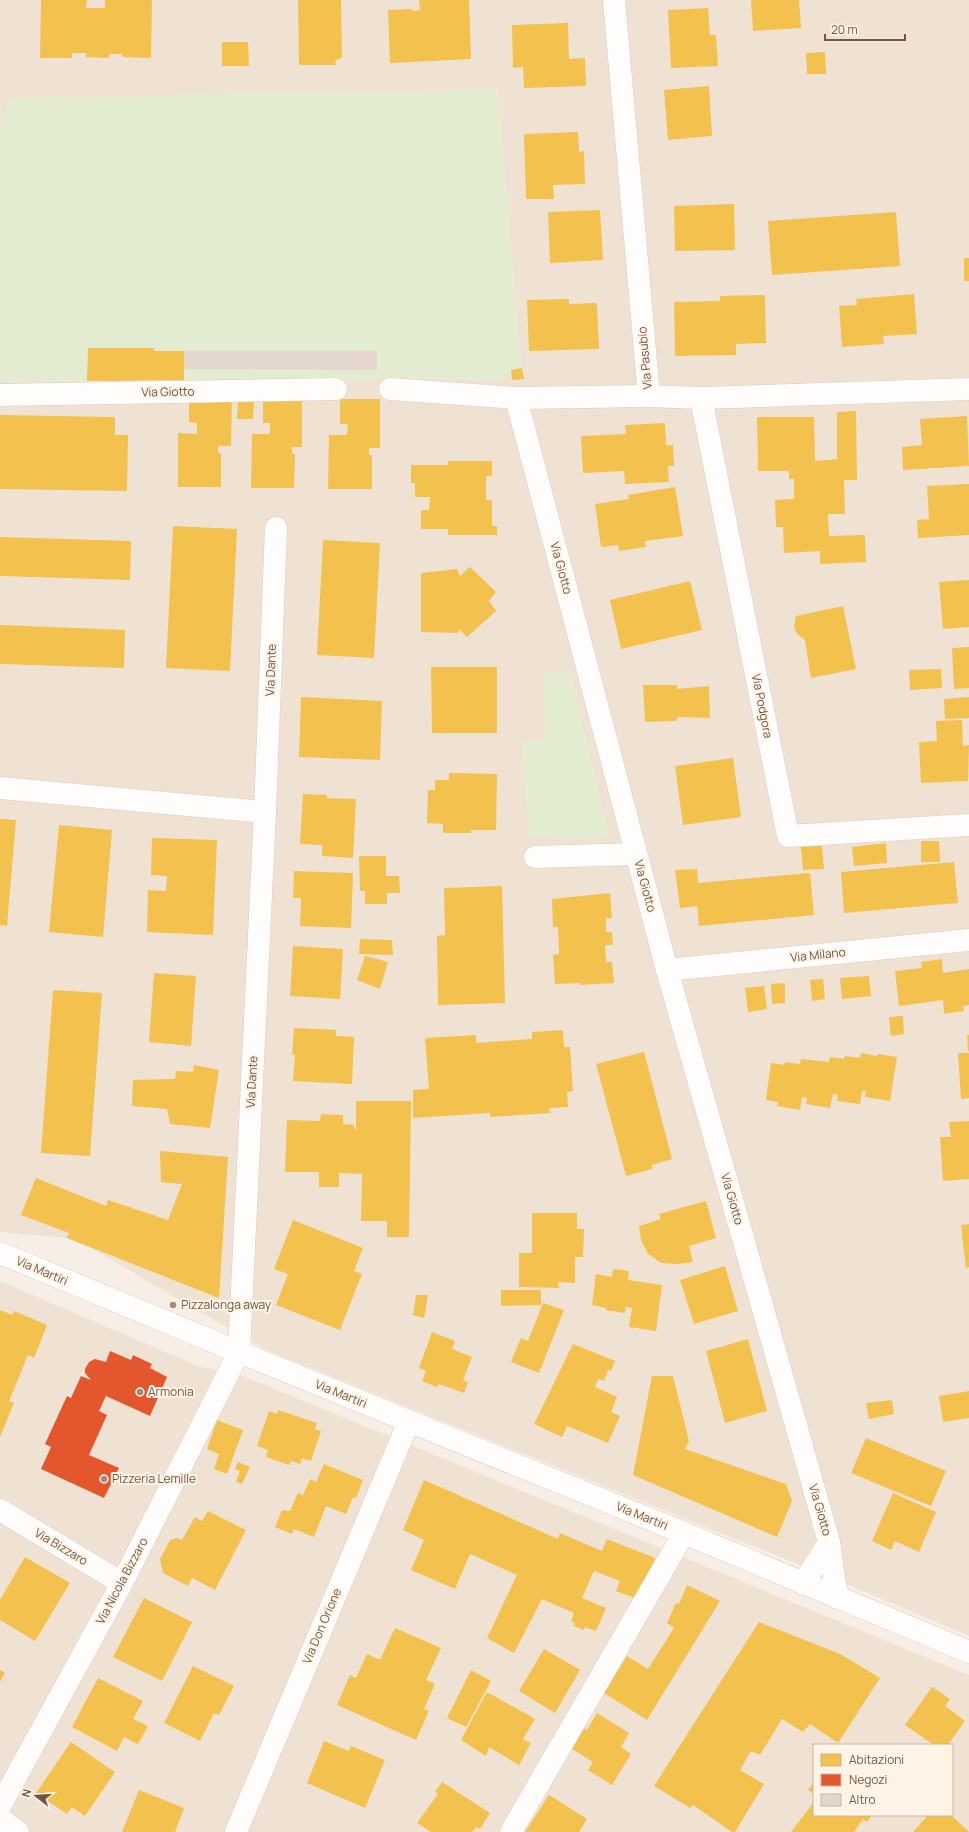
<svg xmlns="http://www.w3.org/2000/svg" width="969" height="1832" viewBox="0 0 969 1832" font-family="Manrope,sans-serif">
<rect width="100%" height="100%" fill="#f7efe6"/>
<g fill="#f0e2d3" fill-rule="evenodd">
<polygon points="0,0 969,0 969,1636 837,1580 266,1350 91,1248 67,1238 0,1232 0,382 512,378 511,370 522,368 11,98 0,127"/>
<path d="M0 1281 198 1366 243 1376 969 1675V1832H0ZM814 1745H952V1815H814Z"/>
</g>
<g fill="#e3ecd0">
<polygon points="498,89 522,368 511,370 512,378 0,382 0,127 11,98"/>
<polygon points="570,671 608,830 605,835 600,839 529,837 522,742 545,740 543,673"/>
</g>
<g fill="#f2c14e">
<polygon points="41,0 87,0 86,8 105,8 105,0 152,0 151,58 122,57 122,54 109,54 109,58 86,57 86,53 72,53 72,58 40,58"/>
<polygon points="298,0 341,0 342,58 336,60 335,65 299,65"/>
<polygon points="419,0 469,0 471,59 390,63 388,10 412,9 412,11 420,10"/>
<polygon points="751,0 799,0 801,28 753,31"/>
<polygon points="708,8 710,35 716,35 718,66 671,68 668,10"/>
<polygon points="568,23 569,59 585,58 586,86 524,88 523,67 513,68 512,25"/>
<polygon points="222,42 248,42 249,66 222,66"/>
<polygon points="825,52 826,74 807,74 806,53"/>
<polygon points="709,86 712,136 668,140 664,90"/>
<polygon points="578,132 579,152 584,151 585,184 553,185 554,199 526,199 524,134"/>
<polygon points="734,204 735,250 675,251 674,206"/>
<polygon points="600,210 603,260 550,263 548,212"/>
<polygon points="896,212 900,266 772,275 768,221"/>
<rect x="964" y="258" width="5" height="23"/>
<polygon points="914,294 917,334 883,336 884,344 842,347 839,306 857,305 856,299"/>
<polygon points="765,295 766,343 736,344 736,355 675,356 674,302 720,301 720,296"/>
<polygon points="569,299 569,304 597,303 599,349 529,351 527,300"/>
<polygon points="88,348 154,348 154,351 184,351 184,380 87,381"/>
<polygon points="522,368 524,379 512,380 511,370"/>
<polygon points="189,397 232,397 231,446 218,446 218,453 221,453 221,487 178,487 178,433 197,434 197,423 189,422"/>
<polygon points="263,398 302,399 302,447 292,447 292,454 295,454 294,488 251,488 252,434 270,434 270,423 263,423"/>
<polygon points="254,399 253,419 237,419 238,400"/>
<polygon points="340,399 380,399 380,448 369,448 369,455 372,455 372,489 328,489 329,435 347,435 348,424 340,424"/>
<polygon points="856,411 857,480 844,480 845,514 828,514 829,536 865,535 866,562 820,564 820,551 784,553 783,527 776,527 775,500 794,499 794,479 789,479 789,471 758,471 757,417 814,417 815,461 837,459 837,412"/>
<polygon points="0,415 115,417 115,435 128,435 127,491 0,489"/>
<polygon points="967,416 969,466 903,470 902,447 922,445 920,419"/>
<polygon points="665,423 666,445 673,445 674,466 668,466 669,482 625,484 624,471 583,473 581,436 626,434 625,425"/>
<polygon points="448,461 492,461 492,476 486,476 486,500 492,500 492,526 497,526 497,535 448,535 448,529 421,529 421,510 429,510 430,497 415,497 415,483 411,483 411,465 448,465"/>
<polygon points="969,484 969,535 918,538 917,520 929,519 927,486"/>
<polygon points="675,487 683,536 645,541 646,547 619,551 618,545 601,547 595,504 629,499 628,495"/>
<polygon points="173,526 237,529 230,671 166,668"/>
<polygon points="0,537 131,541 130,580 0,576"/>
<polygon points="323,540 380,543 374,658 317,655"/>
<polygon points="470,567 496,592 489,601 496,611 467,637 459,629 458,633 421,632 421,573 457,569 460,576"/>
<polygon points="969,580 969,627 943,629 939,582"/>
<polygon points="690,581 702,630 621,649 610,600"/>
<polygon points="843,606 856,669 811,678 805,640 797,634 794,627 796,616"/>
<polygon points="0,625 125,630 124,668 0,664"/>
<polygon points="969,647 969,688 954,689 952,648"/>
<polygon points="431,667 497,667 497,733 432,733"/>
<polygon points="941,669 942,688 910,690 909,670"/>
<polygon points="643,685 677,685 677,689 709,686 710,718 677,717 677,721 645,722"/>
<polygon points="301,697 382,701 380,760 299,757"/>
<polygon points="969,697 969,718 945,719 944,699"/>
<polygon points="962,720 963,746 969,745 968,781 921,783 919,742 937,741 936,721"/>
<polygon points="733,758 741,817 683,825 675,766"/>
<polygon points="449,773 497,774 496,830 471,830 471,833 443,833 443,824 427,823 428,790 435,790 435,780 449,780"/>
<polygon points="303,794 327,795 327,798 356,799 353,858 322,856 322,845 300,844"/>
<polygon points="0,819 16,820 7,926 0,925"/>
<polygon points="59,825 112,830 103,937 49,932"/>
<polygon points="152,838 217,840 213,935 147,932 148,890 166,891 167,876 151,875"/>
<polygon points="921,841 939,841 940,862 921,862"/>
<polygon points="886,843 887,863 854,866 852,847"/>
<polygon points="822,846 824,869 803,870 801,847"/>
<polygon points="359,856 386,856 386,876 399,876 400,893 387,893 387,904 365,904 365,891 360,891"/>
<polygon points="954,862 958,903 844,913 841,872"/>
<polygon points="697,869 698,883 810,873 814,915 699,926 697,906 680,908 675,870"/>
<polygon points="294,871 353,873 351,928 300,926 301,898 293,898"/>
<polygon points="502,886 505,1003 438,1005 437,936 445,935 444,888"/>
<polygon points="610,893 612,918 606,918 606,932 612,932 613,945 605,945 606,962 612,962 614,983 580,985 580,983 555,984 553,955 559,954 558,927 553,927 552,899"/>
<polygon points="360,939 392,940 393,955 359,954"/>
<polygon points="293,946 343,949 340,999 290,996"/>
<polygon points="365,956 388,962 380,989 357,980"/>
<polygon points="942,959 943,973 969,969 969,1005 963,1006 964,1011 944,1014 943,1000 899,1006 895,971 922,968 921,962"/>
<polygon points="154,973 196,976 191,1046 149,1042"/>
<polygon points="869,976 871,996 842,999 840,978"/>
<polygon points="823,979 825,999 812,1001 810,980"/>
<polygon points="785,983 785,1003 772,1004 771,984"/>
<polygon points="764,986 767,1009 748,1012 745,988"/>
<polygon points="53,990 102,993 90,1156 41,1153"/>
<polygon points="903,1016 904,1034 891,1036 889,1017"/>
<polygon points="294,1028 336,1030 336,1036 354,1037 352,1084 293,1081 295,1055 292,1054"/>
<polygon points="563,1030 564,1047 570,1047 573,1091 567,1092 568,1107 549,1108 550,1113 490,1117 490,1113 413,1118 413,1090 429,1089 425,1038 476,1035 476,1043 532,1039 532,1032"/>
<polygon points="967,1035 969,1035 969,1051 968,1051"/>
<polygon points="644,1052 672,1159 652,1165 652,1169 626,1176 596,1064"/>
<polygon points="861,1053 877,1056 878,1054 897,1057 890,1101 865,1097 866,1091 862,1091 860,1104 837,1101 838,1095 833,1094 830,1108 806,1104 807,1098 802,1097 800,1110 777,1106 778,1102 766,1100 771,1063 785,1065 785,1062 800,1064 801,1059 829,1062 830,1057 844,1059 845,1056 860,1058"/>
<polygon points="958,1053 969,1053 969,1098 961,1099"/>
<polygon points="194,1065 219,1070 210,1128 170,1124 167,1109 132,1106 133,1080 175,1079 176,1071 193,1072"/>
<polygon points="356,1101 411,1101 409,1237 387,1237 387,1221 361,1221 362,1174 339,1173 339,1187 319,1187 319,1172 285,1172 287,1120 320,1121 321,1114 343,1115 343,1124 354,1125 354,1129 356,1129"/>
<polygon points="969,1121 969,1179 943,1181 940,1137 951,1137 949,1122"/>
<polygon points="160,1151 228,1157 219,1298 67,1238 69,1233 21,1215 36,1178 106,1206 108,1200 168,1220 182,1184 161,1182"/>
<polygon points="706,1201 716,1238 689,1246 693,1262 678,1264 661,1263 648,1254 641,1240 639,1226 661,1219 659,1214"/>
<polygon points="532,1213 577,1213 577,1229 584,1229 583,1257 575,1257 575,1283 558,1282 559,1288 519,1287 519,1253 532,1253"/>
<polygon points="293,1220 363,1248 354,1271 362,1274 340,1330 276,1305 288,1274 274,1269"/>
<polygon points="969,1224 969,1267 966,1268 961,1225"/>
<polygon points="725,1266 738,1311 694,1324 680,1280"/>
<polygon points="613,1269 629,1271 628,1280 662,1285 656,1331 629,1327 632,1308 626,1307 625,1313 606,1310 606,1308 592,1305 596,1274 612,1277"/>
<polygon points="501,1290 541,1290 541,1305 501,1306"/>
<polygon points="416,1295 428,1295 424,1318 413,1315"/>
<polygon points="543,1303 564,1310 539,1373 511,1362 521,1338 528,1341"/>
<polygon points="0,1310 12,1315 14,1311 47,1325 34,1358 28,1355 9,1401 14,1403 0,1437"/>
<polygon points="432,1332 455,1341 452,1349 472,1357 463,1380 468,1382 464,1393 439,1384 437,1387 422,1381 426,1371 419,1368"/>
<polygon points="748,1339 767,1411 725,1423 706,1351"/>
<polygon points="573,1344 615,1361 611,1371 608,1370 604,1381 598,1379 595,1387 617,1397 611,1412 620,1416 608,1443 567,1426 562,1437 534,1424"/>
<polygon points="652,1376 673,1376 689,1441 685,1449 786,1484 792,1501 777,1537 633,1475"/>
<polygon points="969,1391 969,1418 943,1422 939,1396"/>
<polygon points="892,1400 894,1414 869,1419 866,1403"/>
<polygon points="278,1410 317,1423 315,1429 321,1431 311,1461 302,1458 300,1464 291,1461 289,1465 266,1457 268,1450 257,1446 269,1411 277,1414"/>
<polygon points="217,1420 243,1430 227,1474 214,1469 219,1454 207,1449"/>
<polygon points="866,1438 946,1471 931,1506 851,1473"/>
<polygon points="238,1462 250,1467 242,1484 236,1482 240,1471 235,1469"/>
<polygon points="324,1464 363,1480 356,1498 353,1497 346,1514 326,1506 314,1537 294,1529 292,1534 275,1527 282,1510 290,1511 298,1493 303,1495 310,1479 316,1482"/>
<polygon points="424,1480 558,1539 560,1533 602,1551 607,1539 655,1558 638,1599 616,1591 620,1581 594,1571 582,1598 606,1608 596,1631 585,1627 584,1630 574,1626 575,1623 571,1621 574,1613 542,1599 514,1653 487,1638 517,1575 470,1554 455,1589 411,1570 424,1540 403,1530"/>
<polygon points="893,1493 936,1512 919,1552 895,1541 891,1550 872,1541"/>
<polygon points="208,1511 246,1530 215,1590 192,1578 188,1586 163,1573 160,1559 170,1540 177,1538 182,1540 195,1517 202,1521"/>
<polygon points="25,1557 70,1583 35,1641 0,1620 0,1600"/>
<polygon points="687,1585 720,1601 647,1720 604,1693 627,1656 648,1669 674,1628 667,1623 676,1603 679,1604"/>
<polygon points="144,1598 192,1622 162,1681 113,1657"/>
<polygon points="759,1622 840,1654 880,1678 838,1743 810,1724 803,1732 782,1719 760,1755 751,1751 740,1770 764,1784 735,1832 732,1832 693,1805 690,1808 654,1786"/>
<polygon points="395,1628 441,1648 426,1680 435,1684 424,1709 429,1711 416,1740 337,1705 350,1675 356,1678 367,1654 380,1660"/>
<polygon points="544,1649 580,1670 555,1713 519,1691"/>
<polygon points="193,1666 234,1686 219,1715 214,1713 200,1741 164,1723"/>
<polygon points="0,1670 5,1673 0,1682"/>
<polygon points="471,1670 491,1681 466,1727 447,1718"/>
<polygon points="98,1678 143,1701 133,1719 148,1726 138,1744 124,1737 117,1751 72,1727"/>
<polygon points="932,1687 950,1699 945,1706 965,1721 948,1745 934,1745 905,1725"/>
<polygon points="487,1692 535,1719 523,1739 531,1743 519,1765 489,1747 486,1756 461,1740"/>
<polygon points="597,1713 629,1733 621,1747 631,1754 612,1785 588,1770 593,1762 572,1749 584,1728 587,1730"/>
<polygon points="324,1741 349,1751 351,1746 385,1760 365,1808 307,1783"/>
<polygon points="71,1742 115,1772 85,1816 72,1807 67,1814 36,1793"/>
<polygon points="442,1782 490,1813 480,1829 476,1827 472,1832 431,1832 417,1823 438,1794 435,1792"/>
<polygon points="814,1782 814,1794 808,1790"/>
<polygon points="139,1790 184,1808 175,1832 122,1832"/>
<polygon points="549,1795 587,1819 579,1832 525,1832"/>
<polygon points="814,1802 814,1815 872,1815 867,1822 863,1819 854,1832 791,1832"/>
<polygon points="928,1815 951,1815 969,1832 913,1832"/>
</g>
<polygon fill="#e4572e" points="110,1351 131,1360 133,1355 152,1364 150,1368 167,1377 150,1416 106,1396 99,1411 107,1415 89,1455 119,1468 104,1498 41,1469 51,1447 45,1444 67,1396 71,1398 81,1376 91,1380 85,1373 85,1369 89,1362 95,1359 106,1362"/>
<polygon fill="#e3d7ce" points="184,351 377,351 377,370 184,369"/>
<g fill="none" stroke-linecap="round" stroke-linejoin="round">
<g stroke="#d8ccc5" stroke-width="23">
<g id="minor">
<polyline points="614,0 649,396"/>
<polyline points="390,389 516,398"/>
<polyline points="0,395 336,389"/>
<polyline points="701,398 788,836 969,825"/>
<polyline points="0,788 265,812"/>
<polyline points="535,857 636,854"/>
<polyline points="667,970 969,940"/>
<polyline points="0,1253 239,1352 684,1533 969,1652"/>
<polyline points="0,1510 122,1583"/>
<polyline points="803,1584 829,1542"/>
<polyline points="837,1598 829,1542 667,970 516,398 649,396 701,398 969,389"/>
<polyline points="0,1806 122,1583 239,1352 265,812 276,528"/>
<polyline points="0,1819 18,1832"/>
<polyline points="236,1832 409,1421"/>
<polyline points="511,1832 684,1533"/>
</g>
</g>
<use href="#minor" stroke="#fefdfb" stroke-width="22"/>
</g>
<g fill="#a18b7f" stroke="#fff4e6" stroke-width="1.5">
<circle cx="173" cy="1305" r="4"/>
<circle cx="140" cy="1392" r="4"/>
<circle cx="104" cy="1479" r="4"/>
</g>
<g text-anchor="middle" stroke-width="4" stroke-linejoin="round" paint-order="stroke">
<g font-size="12" fill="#735547" stroke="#fff4e6">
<text transform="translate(645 358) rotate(-95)" y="4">Via Pasubio</text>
<text transform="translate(168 392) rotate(-1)" y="4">Via Giotto</text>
<text transform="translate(561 568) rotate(75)" y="4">Via Giotto</text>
<text transform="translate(271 670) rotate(-88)" y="4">Via Dante</text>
<text transform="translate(762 706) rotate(79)" y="4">Via Podgora</text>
<text transform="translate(645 886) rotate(75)" y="4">Via Giotto</text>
<text transform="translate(818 955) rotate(-6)" y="4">Via Milano</text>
<text transform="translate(252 1082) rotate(-87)" y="4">Via Dante</text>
<text transform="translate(732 1199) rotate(74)" y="4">Via Giotto</text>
<text transform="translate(42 1271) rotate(23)" y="4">Via Martiri</text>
<text transform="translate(341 1394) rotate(22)" y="4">Via Martiri</text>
<text transform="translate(820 1510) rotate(74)" y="4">Via Giotto</text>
<text transform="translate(642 1516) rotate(22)" y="4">Via Martiri</text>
<text transform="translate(61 1547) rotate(31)" y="4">Via Bizzaro</text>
<text transform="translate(122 1581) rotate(-62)" y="4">Via Nicola Bizzaro</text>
<text transform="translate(322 1626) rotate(-67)" y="4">Via Don Orione</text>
</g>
<g font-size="12" fill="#735547" stroke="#fff4e6" text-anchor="start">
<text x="181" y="1309">Pizzalonga away</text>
<text x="148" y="1396">Armonia</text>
<text x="112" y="1483">Pizzeria Lemille</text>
</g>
</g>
<rect x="813" y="1744" width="140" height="72" fill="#fff4e6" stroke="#c7b4a6"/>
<rect x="821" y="1754" width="20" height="12" fill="#f2c14e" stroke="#c7b4a6"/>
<text x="849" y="1764" font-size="12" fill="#735547">Abitazioni</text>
<rect x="821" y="1774" width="20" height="12" fill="#e4572e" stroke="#c7b4a6"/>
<text x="849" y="1784" font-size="12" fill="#735547">Negozi</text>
<rect x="821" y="1794" width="20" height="12" fill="#e3d7ce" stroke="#c7b4a6"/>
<text x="849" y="1804" font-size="12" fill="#735547">Altro</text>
<g transform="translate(36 1796) rotate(287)" stroke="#fff4e6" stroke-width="3" paint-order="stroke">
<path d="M0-3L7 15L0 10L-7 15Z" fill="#735547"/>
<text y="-6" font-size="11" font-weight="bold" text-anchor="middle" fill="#735547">N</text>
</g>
<path d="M825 34v6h80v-6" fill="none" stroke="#735547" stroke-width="2"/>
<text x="831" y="34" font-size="12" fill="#735547" stroke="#fff4e6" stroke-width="3" paint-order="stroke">20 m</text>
</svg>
